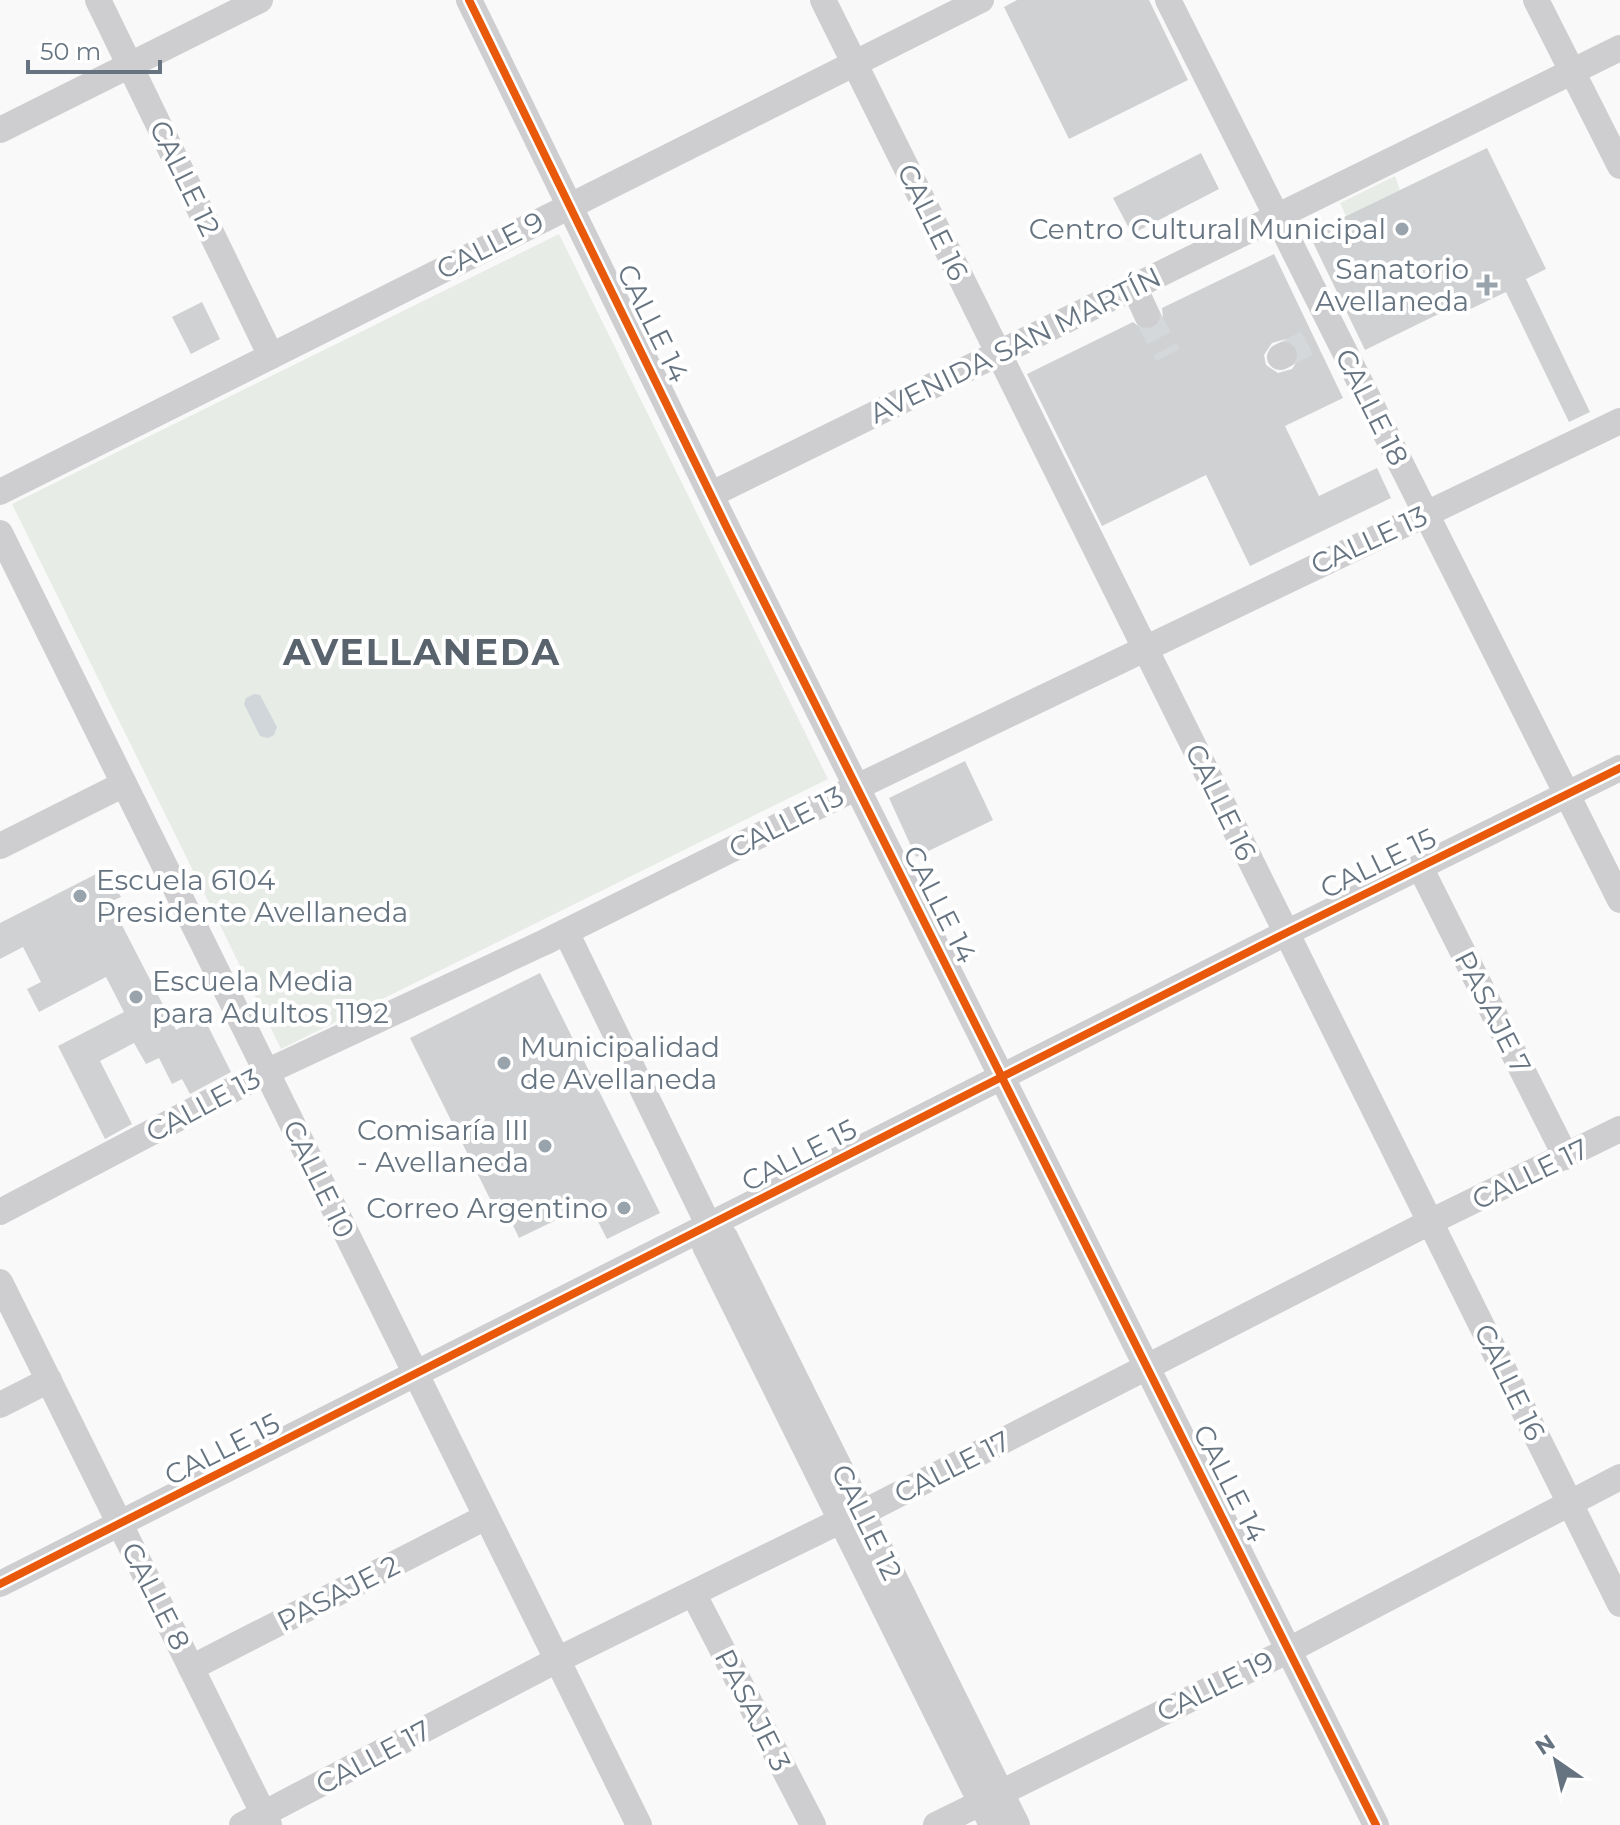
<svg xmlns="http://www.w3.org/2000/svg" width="1620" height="1825" viewBox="0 0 1620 1825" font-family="Montserrat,sans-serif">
<rect width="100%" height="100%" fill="#f9f9f9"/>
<g fill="#e8ece7">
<polygon points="1395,176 1400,190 1346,216 1340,203"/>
<polygon points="559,234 828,779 281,1049 12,504"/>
</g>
<polygon fill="#d0d6da" points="254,694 260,695 277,727 274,735 268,738 260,736 244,704 246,698"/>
<g fill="#d0d1d2" fill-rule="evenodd">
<polygon points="1017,0 1149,0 1188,80 1069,139 1004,7"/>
<polygon points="1487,148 1546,269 1526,279 1590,412 1569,422 1506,292 1460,314 1455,306 1365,350 1309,234"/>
<polygon points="1201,153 1219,189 1132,234 1113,198"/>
<path d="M1274 254 1343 398 1285 426 1319 496 1377 468 1391 498 1250 566 1206 475 1102 526 1027 374 1133 322 1145 331 1154 329 1163 317 1162 308ZM1286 339 1298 347 1300 357 1292 369 1278 373 1266 365 1264 355 1272 343Z"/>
<polygon points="202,302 220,339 191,354 172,317"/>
<polygon points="965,761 993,820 916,857 889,798"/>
<polygon points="106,869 121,897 110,902 176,1030 203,1016 231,1072 190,1094 182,1079 172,1084 159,1058 146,1064 134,1043 100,1061 132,1124 105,1139 58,1046 124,1012 106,977 39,1012 27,989 41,982 23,947 0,959 0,923"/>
<polygon points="540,973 660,1213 607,1239 589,1204 519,1238 500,1198 492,1203 410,1038"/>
</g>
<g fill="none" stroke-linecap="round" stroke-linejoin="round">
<g stroke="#d4d8db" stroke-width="26" stroke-dasharray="26 13" stroke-linecap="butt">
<polyline points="1147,315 1168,355"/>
<polyline points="1284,355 1315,339"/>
</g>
<g stroke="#ceced0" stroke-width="26">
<polyline points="98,0 271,356"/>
<polyline points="469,0 727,528 1376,1825"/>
<polyline points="823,0 1620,1604"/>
<polyline points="1168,0 1620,900"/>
<polyline points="1536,0 1620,166"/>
<polyline points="0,130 260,0"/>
<polyline points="1134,287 1147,315"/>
<polyline points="1280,357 1284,355"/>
<polyline points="0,492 981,0"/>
<polyline points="712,494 1620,48"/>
<polyline points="0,533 639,1825"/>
<polyline points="0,846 124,784"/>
<polyline points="1420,867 1566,1157"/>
<polyline points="566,932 709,1226 725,1237 1017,1825"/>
<polyline points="0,1212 266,1072 545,942 857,787 1620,421"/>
<polyline points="709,1226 705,1246 992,1825"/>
<polyline points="0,1282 269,1825"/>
<polyline points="0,1405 49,1380"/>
<polyline points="0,1584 1286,933 1620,768"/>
<polyline points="694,1595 813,1825"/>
<polyline points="191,1668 486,1517"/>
<polyline points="242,1825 557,1660 842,1520 862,1513 1430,1222 1620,1129"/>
<polyline points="936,1825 1289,1650 1620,1477"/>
</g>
<g stroke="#fff" stroke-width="13">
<g id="cycleway">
<polyline points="469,0 727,528 1376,1825"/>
<polyline points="0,1584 1286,933 1620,768"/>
</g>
</g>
<use href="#cycleway" stroke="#e8590c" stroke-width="8"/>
</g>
<g fill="#99a3ab" stroke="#fff" stroke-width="3">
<circle cx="1402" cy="229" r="8"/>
<path d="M1483 273h8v8h8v8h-8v8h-8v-8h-8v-8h8z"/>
<circle cx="80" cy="896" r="8"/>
<circle cx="136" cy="997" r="8"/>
<circle cx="504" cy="1063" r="8"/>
<circle cx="545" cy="1146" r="8"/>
<circle cx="624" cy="1208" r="8"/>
</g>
<g text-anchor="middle" stroke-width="8" stroke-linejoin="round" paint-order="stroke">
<g font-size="28" fill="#667481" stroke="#fff">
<text transform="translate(185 178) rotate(64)" y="10">CALLE 12</text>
<text transform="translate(933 222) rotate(64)" y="10">CALLE 16</text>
<text transform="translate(490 245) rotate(-27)" y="10">CALLE 9</text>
<text transform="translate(653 323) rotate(64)" y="10">CALLE 14</text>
<text transform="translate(1015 345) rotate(-26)" y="10">AVENIDA SAN MARTÍN</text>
<text transform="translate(1372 407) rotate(63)" y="10">CALLE 18</text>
<text transform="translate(1369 540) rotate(-25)" y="10">CALLE 13</text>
<text transform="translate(1221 802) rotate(64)" y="10">CALLE 16</text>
<text transform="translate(786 822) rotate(-27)" y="10">CALLE 13</text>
<text transform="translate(1378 863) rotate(-26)" y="10">CALLE 15</text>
<text transform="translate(940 904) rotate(63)" y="10">CALLE 14</text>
<text transform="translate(1493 1012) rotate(63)" y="10">PASAJE 7</text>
<text transform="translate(203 1105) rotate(-28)" y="10">CALLE 13</text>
<text transform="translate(799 1155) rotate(-27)" y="10">CALLE 15</text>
<text transform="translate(1530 1174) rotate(-26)" y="10">CALLE 17</text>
<text transform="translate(319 1179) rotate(64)" y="10">CALLE 10</text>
<text transform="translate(1510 1382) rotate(64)" y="10">CALLE 16</text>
<text transform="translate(222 1449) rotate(-27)" y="10">CALLE 15</text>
<text transform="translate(952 1467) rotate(-27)" y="10">CALLE 17</text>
<text transform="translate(1230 1483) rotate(63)" y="10">CALLE 14</text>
<text transform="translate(867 1522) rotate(64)" y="10">CALLE 12</text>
<text transform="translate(338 1593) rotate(-27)" y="10">PASAJE 2</text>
<text transform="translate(156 1596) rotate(63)" y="10">CALLE 8</text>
<text transform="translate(1215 1686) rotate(-26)" y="10">CALLE 19</text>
<text transform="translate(753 1710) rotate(63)" y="10">PASAJE 3</text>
<text transform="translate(373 1757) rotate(-28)" y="10">CALLE 17</text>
</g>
<g font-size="28" fill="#667481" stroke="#fff" text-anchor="end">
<text x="1386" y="239">Centro Cultural Municipal</text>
<text x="1469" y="279">Sanatorio<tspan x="1469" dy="32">Avellaneda</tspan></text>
<text x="96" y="890" text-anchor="start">Escuela 6104<tspan x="96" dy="32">Presidente Avellaneda</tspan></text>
<text x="152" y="991" text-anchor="start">Escuela Media<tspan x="152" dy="32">para Adultos 1192</tspan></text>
<text x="520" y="1057" text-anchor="start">Municipalidad<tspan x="520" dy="32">de Avellaneda</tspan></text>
<text x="529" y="1140">Comisaría III<tspan x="529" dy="32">- Avellaneda</tspan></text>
<text x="608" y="1218">Correo Argentino</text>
</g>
<g font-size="36" font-weight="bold" letter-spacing="2" fill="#58636d" stroke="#fff">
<text x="422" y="665">AVELLANEDA</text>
</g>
</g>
<g transform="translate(1556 1761) rotate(326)" stroke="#ffffff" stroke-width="6" paint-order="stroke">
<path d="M0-6L14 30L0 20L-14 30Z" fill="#667481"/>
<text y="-12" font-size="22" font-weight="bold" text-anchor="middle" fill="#667481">N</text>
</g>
<path d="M28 60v12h132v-12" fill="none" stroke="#667481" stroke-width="4"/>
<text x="40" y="60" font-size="24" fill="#667481" stroke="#ffffff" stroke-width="6" paint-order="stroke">50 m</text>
</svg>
